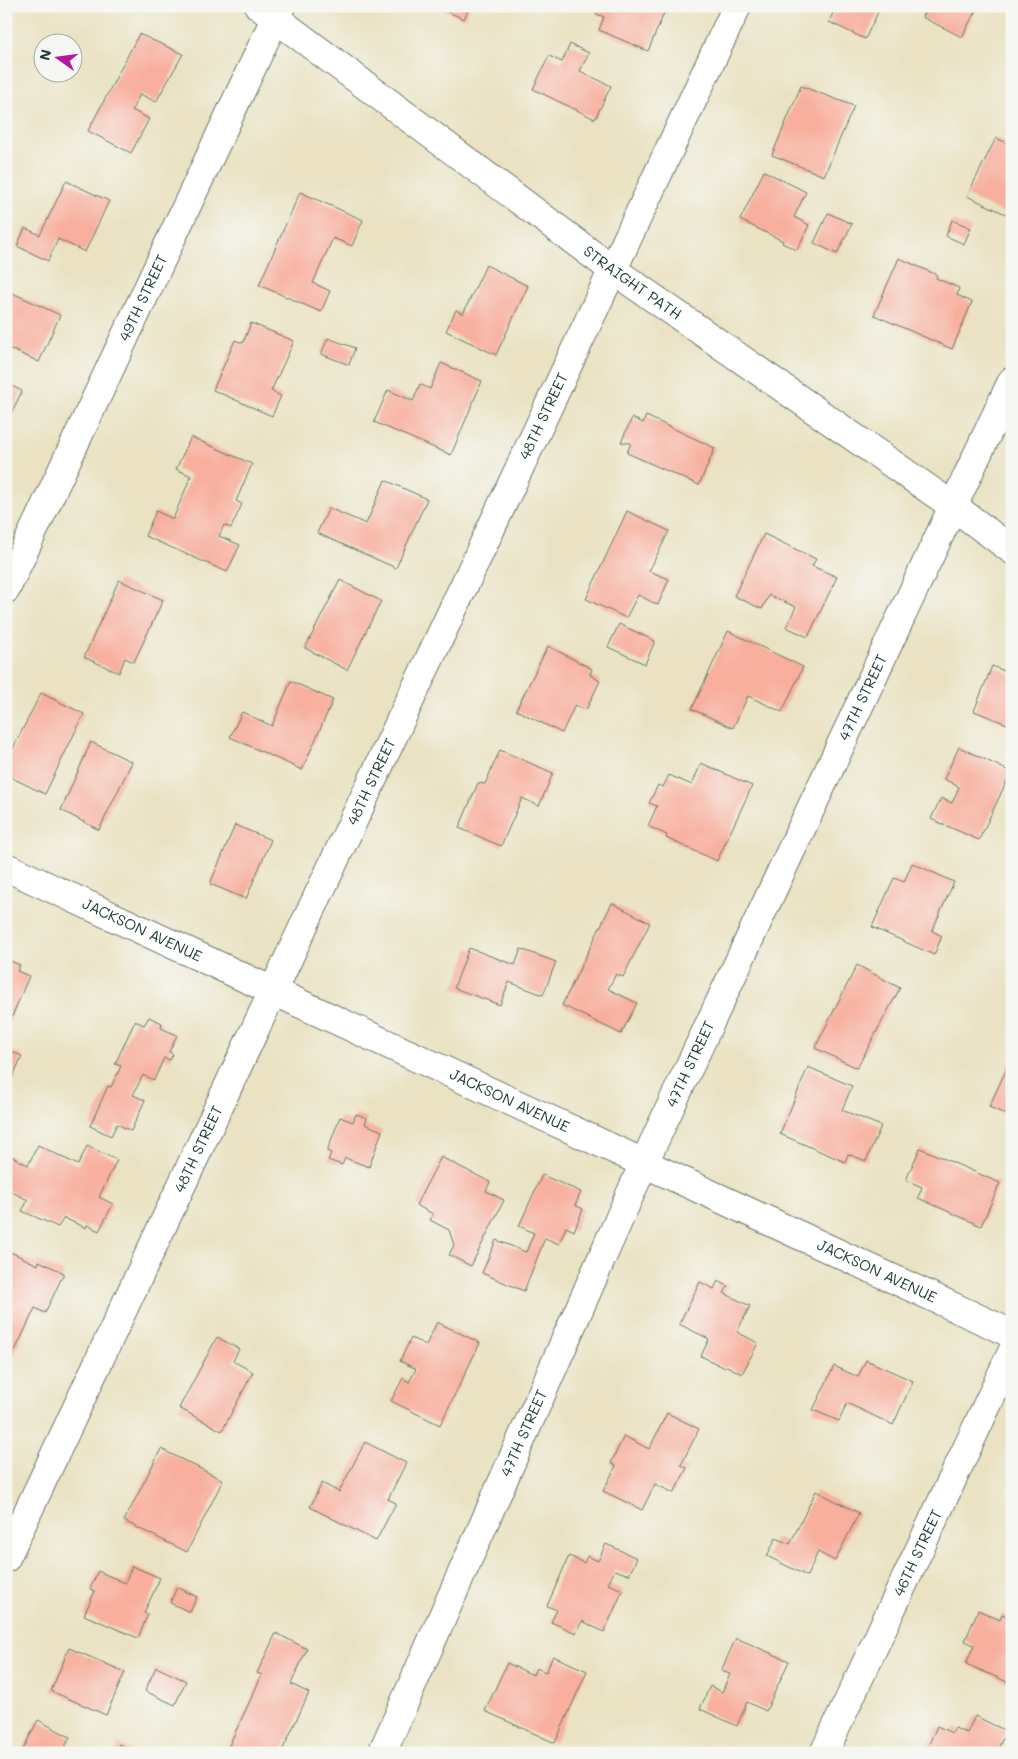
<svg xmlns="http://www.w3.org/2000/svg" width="1018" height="1759" viewBox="0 0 1018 1759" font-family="Mali,sans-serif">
<rect width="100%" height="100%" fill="#f6f6f2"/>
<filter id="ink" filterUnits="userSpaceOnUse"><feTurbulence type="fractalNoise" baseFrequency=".02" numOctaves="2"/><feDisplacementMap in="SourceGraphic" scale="10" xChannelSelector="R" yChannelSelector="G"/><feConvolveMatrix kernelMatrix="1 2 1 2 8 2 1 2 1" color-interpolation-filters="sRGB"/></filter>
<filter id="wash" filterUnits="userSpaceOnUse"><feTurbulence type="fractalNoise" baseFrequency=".0096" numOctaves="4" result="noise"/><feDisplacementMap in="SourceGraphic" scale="20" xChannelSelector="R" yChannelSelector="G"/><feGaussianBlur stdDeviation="1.12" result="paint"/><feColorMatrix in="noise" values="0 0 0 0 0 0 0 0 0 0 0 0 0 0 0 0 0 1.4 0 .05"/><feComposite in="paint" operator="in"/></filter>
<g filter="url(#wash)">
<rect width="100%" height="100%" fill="#eae2c2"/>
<g id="blocks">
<g fill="#f8af9d">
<polygon points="435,6 470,6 464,19"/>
<polygon points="599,6 667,6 648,51 599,30 604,17 596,14"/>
<polygon points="836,6 881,6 865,39 829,22"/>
<polygon points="927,6 978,6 962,37 922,17"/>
<polygon points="139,34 183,54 156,102 140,94 132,110 149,119 131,153 88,131"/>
<polygon points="570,44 589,53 580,71 611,86 595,119 533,89 549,56 562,62"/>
<polygon points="801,86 854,106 824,176 772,155"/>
<polygon points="996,138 1012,145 1012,217 967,196"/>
<polygon points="764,171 806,192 794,217 809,225 797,250 782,243 783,241 740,220"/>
<polygon points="66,181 109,201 85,252 58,239 48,261 17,246 25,228 40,235"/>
<polygon points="300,192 363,220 352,246 333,238 313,283 330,291 321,312 259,285"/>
<polygon points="828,213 852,224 837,254 814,243"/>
<polygon points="952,220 971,228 964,244 946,236"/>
<polygon points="899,258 937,275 936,278 959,288 957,295 972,302 952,349 874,315"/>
<polygon points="486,265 528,286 496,355 446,331 456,310 463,314"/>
<polygon points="6,290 60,315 39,362 6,347"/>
<polygon points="251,323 294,341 271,391 281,396 272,416 213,390 235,340 243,343"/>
<polygon points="328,338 355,348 349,365 321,354"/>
<polygon points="441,363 482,381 451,455 374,422 388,390 413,401 420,384 430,389"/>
<polygon points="6,383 22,391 6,424"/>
<polygon points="646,416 715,448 699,485 627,453 631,443 621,442 632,418 643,423"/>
<polygon points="191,437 252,464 236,501 242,504 231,528 224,525 219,536 240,545 227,572 145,536 156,511 173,519 191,476 176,469"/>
<polygon points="385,480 427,499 396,568 317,533 329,508 366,524"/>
<polygon points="627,511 669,531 649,571 669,579 658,605 638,595 626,618 586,599"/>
<polygon points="764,534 816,559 812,566 837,577 808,637 786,627 796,607 769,595 762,609 734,596"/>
<polygon points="119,580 163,600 134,662 125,658 119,673 84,657"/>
<polygon points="340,580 381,601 347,670 305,648"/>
<polygon points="619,624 655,641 645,664 608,647"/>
<polygon points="728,631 803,667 782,712 748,696 733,728 692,709"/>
<polygon points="548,646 592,669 590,675 600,681 586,710 575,705 562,733 516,710"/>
<polygon points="992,666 1012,674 1012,726 974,711"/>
<polygon points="291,681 333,700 302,770 230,737 242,712 272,726"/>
<polygon points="41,693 84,714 45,794 6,775 6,762"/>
<polygon points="91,742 132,762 99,830 61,810"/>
<polygon points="959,747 1011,772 979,840 931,819 941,798 952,803 959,787 944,779"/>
<polygon points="500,750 553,773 539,806 522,798 501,846 459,828 478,783 485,784"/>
<polygon points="701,763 752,786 717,861 666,838 667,835 648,826 657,806 649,803 658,785 663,787 669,775 692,785"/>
<polygon points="235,825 271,840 246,899 210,884"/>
<polygon points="912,863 954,882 932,931 942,936 934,955 872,927 894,878 904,882"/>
<polygon points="612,903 650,923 623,977 616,974 608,989 637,1003 621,1034 562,1005"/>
<polygon points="469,948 515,965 521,949 556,962 543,995 509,982 500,1005 454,988"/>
<polygon points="6,959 20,965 17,971 29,976 8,1026 6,1025"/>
<polygon points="857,965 900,988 857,1068 815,1048"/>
<polygon points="149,1017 162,1023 161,1028 177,1035 169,1052 173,1054 170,1060 164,1058 154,1080 143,1075 133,1095 145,1100 131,1131 117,1124 111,1136 90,1126 108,1086 111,1087 121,1066 115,1064 135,1021 144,1025"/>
<polygon points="6,1049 22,1056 6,1092"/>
<polygon points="1012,1057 1012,1117 989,1107"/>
<polygon points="808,1067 852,1086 842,1110 881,1126 866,1161 848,1154 845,1162 780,1134"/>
<polygon points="356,1114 367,1118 365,1124 382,1131 369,1167 345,1158 342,1165 328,1160 331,1153 327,1151 340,1117 353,1122"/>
<polygon points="38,1145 78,1165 87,1146 117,1160 99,1197 113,1204 99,1231 87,1225 86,1228 64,1218 58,1227 22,1211 28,1200 6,1189 6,1160 9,1155 28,1165"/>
<polygon points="920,1148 1000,1183 981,1226 918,1198 922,1187 906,1180"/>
<polygon points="441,1157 490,1182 486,1191 504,1200 471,1266 449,1255 454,1245 449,1230 430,1220 433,1214 416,1205"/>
<polygon points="542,1175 581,1192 575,1205 583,1209 574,1231 566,1227 559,1244 545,1238 524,1291 482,1273 496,1240 526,1252 534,1233 519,1226"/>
<polygon points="6,1250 38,1265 39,1261 64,1273 45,1313 35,1308 13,1355 6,1352"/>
<polygon points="718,1281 728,1286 724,1293 750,1306 737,1332 758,1343 742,1374 727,1366 725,1368 701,1356 709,1339 679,1324 700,1282 714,1289"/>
<polygon points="437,1322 480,1343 440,1425 391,1401 403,1378 409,1382 416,1369 400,1361 411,1338 426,1345"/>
<polygon points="217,1337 239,1349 233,1361 253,1372 222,1431 179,1408"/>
<polygon points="866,1360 913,1381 893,1425 847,1403 839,1421 813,1410 834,1366 858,1377"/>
<polygon points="667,1413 699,1429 681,1465 687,1468 674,1493 655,1484 642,1510 603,1491 616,1466 611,1463 624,1436 649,1449"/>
<polygon points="365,1442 406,1463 388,1499 396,1503 376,1541 310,1507 322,1483 339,1492"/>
<polygon points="161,1449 223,1480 187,1552 124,1521"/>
<polygon points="816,1491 859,1513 835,1561 818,1552 807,1576 767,1556 776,1538 790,1544"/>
<polygon points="606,1544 637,1558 629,1575 615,1570 608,1584 623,1590 604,1632 582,1621 576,1633 551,1622 557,1610 547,1606 569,1556 584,1563 587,1556 598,1561"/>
<polygon points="132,1566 160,1578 144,1613 148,1614 138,1638 84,1615 95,1591 90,1589 98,1571 125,1583"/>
<polygon points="177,1587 197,1597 190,1612 170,1603"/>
<polygon points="978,1610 1000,1620 1002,1614 1012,1618 1012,1684 966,1664 974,1645 965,1641"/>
<polygon points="276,1633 307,1649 291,1684 309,1693 281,1753 227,1753 226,1752 262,1675 257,1673"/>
<polygon points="736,1638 789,1661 766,1711 747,1702 737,1726 700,1709 710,1686 722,1692 730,1674 721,1671"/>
<polygon points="69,1648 125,1672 106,1715 51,1691"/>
<polygon points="553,1656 587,1671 555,1743 485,1711 507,1663 533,1675 536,1668 546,1672"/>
<polygon points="156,1667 186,1681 175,1705 145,1691"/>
<polygon points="975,1716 1006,1731 998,1749 1006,1753 925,1753 937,1726 952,1733 955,1728 967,1733"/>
<polygon points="38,1720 70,1737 62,1753 21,1753"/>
<polygon points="119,1744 138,1753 115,1753"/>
</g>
</g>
</g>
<g filter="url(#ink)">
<use href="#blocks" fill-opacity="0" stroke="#676" stroke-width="1"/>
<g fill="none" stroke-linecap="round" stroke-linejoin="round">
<g stroke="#676" stroke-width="30">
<g id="street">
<path id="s1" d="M6 589 281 6"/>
<path id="s2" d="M6 867 1012 1334"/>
<path id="s3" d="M6 1558 737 6"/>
<path id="s4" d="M382 1753 644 1163 1012 381"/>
<path id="s5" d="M824 1753 1012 1352"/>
</g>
</g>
<g stroke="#676" stroke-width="30">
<g id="secondary">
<path id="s6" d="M259 6 613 270 953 506 1012 550"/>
</g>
</g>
<use href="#street" stroke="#fff" stroke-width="28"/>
<use href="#secondary" stroke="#fff" stroke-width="28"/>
</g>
</g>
<g text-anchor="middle" stroke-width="4.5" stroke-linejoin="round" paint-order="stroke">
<g font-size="15" fill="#1f3d34" stroke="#f6f6f2">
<text dy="5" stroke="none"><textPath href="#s6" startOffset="465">STRAIGHT PATH</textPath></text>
<text dy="5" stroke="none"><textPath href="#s1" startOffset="322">49TH STREET</textPath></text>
<text dy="5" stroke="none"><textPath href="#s3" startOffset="1262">48TH STREET</textPath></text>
<text dy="5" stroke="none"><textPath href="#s4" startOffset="1160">47TH STREET</textPath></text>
<text dy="5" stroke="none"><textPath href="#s3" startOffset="858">48TH STREET</textPath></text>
<text dy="5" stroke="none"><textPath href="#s2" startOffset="150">JACKSON AVENUE</textPath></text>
<text dy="5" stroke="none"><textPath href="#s4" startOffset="755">47TH STREET</textPath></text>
<text dy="5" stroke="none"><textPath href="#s2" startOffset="555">JACKSON AVENUE</textPath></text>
<text dy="5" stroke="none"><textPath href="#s3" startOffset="452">48TH STREET</textPath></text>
<text dy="5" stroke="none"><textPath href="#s2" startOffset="960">JACKSON AVENUE</textPath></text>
<text dy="5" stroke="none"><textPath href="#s4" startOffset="350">47TH STREET</textPath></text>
<text dy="5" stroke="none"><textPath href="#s5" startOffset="221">46TH STREET</textPath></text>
</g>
</g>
<rect width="1018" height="1759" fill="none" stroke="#f6f6f2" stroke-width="25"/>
<g transform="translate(58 58) rotate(284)"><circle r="24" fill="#f6f6f2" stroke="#a0aca6"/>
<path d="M0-4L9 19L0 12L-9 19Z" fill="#b5179e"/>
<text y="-8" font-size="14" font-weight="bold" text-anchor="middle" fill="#1f3d34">N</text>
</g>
</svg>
